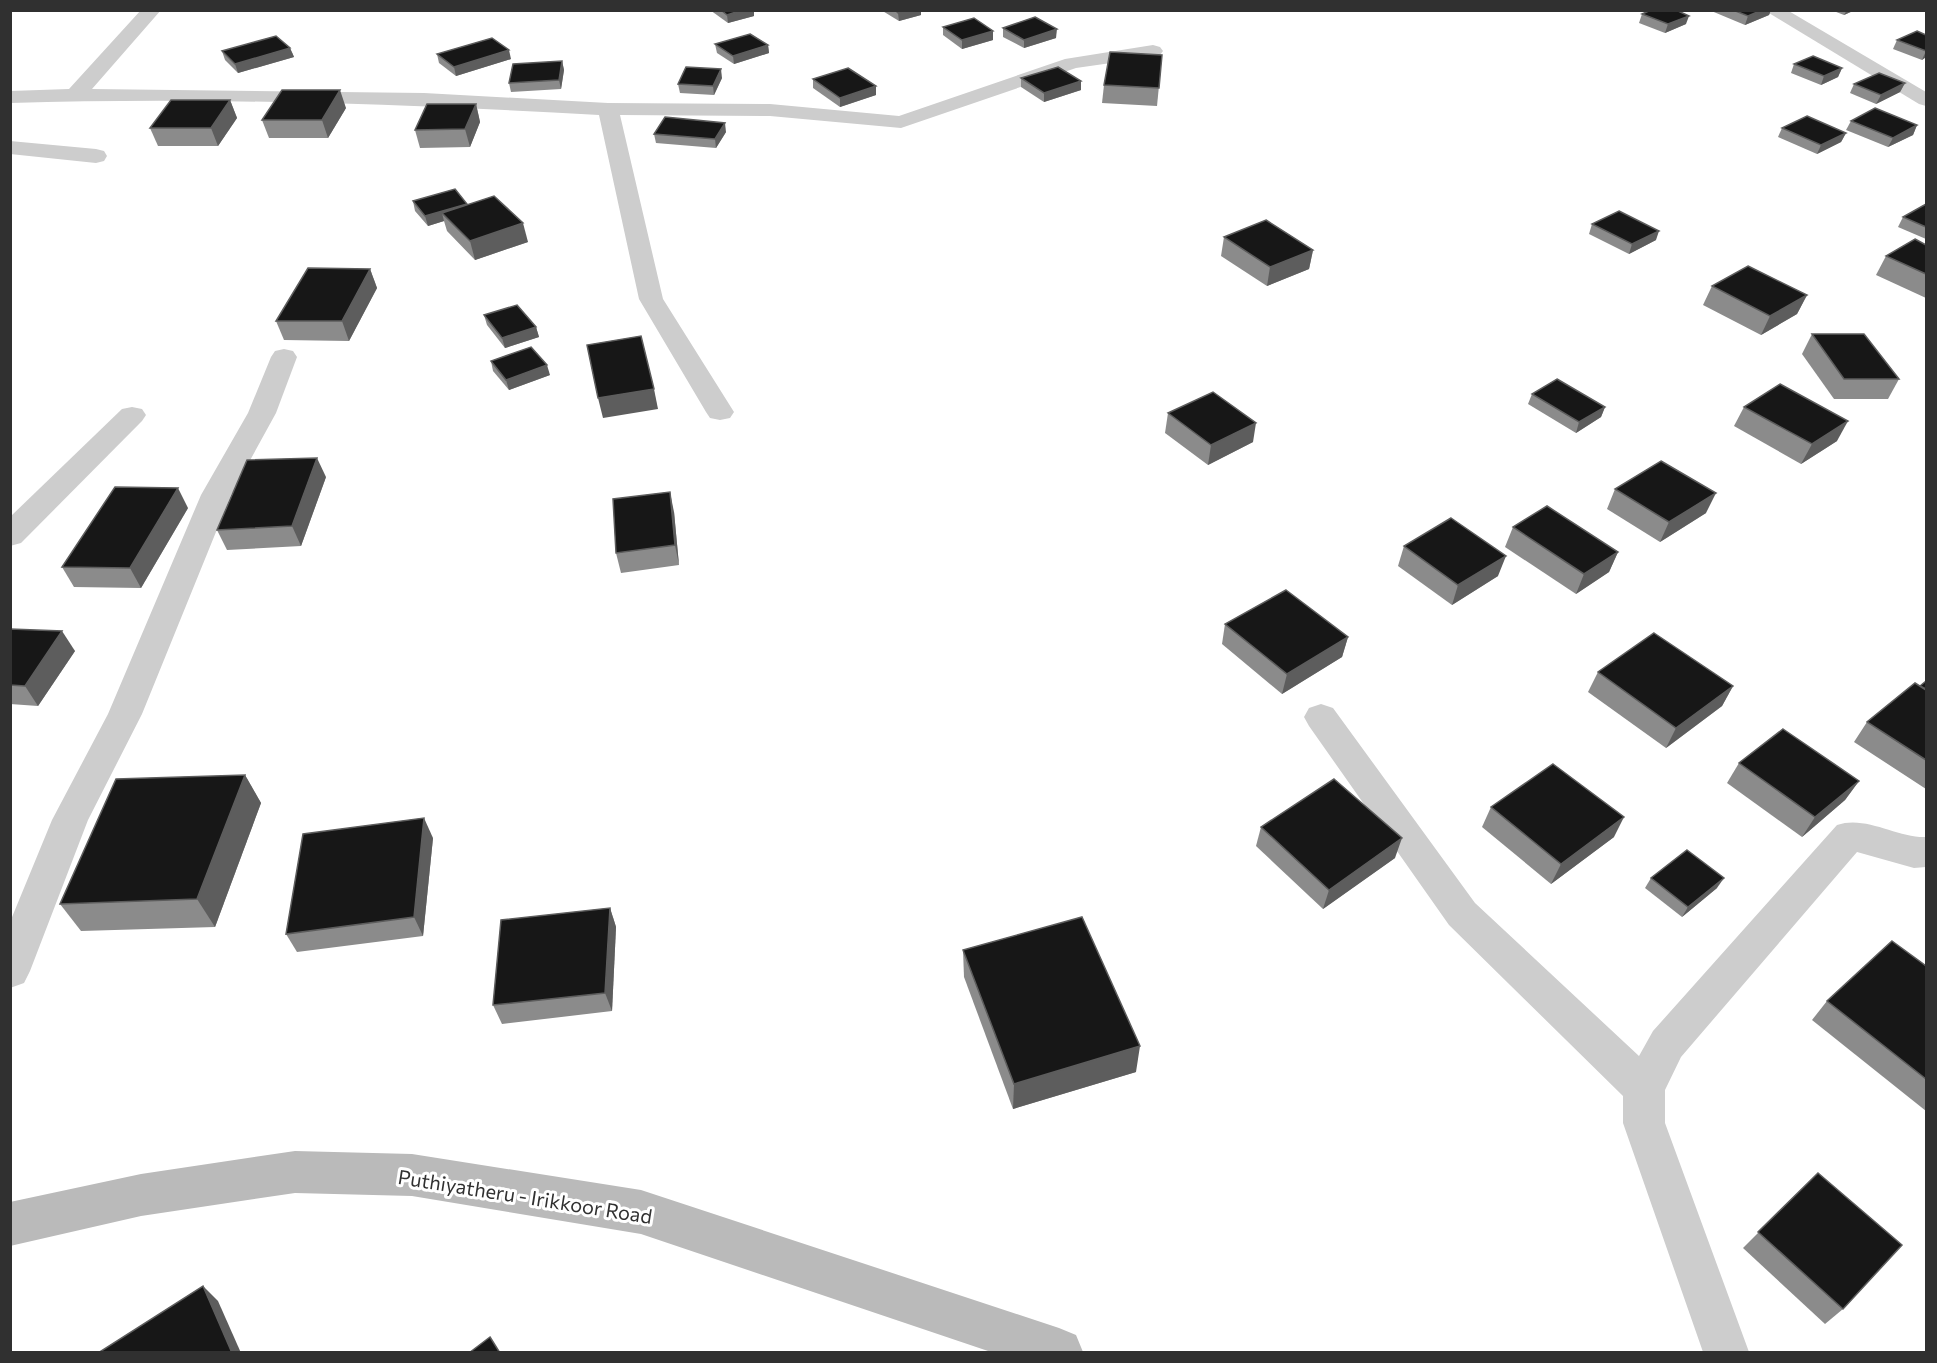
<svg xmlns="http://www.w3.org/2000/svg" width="1937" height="1363" viewBox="0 0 1937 1363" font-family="Commissioner,sans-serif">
<rect width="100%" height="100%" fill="#fff"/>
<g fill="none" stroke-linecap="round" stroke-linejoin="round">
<g fill="#cdcdcd" fill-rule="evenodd">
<path d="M141 10H161L92 89 424 93 608 103 770 104 899 116 1065 59 1153 45 1160 47 1163 51 1160 55 1153 57 1076 68 901 128 770 116 620 115 663 299 734 412 730 418 720 420 710 418 706 412 639 299 599 115C403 104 206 97 10 103V91L69 89Z"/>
<polygon points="1764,10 1787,10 1926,92 1926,106 1919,104"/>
<polygon points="10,141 96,149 104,151 107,156 104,161 96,163 10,154"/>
<polygon points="284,349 293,351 297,357 276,413 231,495 142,714 88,820 30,971 24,983 10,988 10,922 52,820 108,714 201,495 248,413 271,357 275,351"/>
<polygon points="132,407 142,409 146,415 142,421 21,543 10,546 10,517 122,409"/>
<path d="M1321 704 1333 708 1475 903 1639 1056 1653 1031 1837 825C1866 815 1897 838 1926 837V867L1914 868 1857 852 1681 1057 1665 1090V1123L1749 1352H1703L1623 1123V1096L1449 925 1309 726 1304 717 1309 708Z"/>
</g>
<polygon fill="#bababa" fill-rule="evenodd" points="295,1151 412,1154 641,1190 1059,1328 1076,1335 1083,1352 991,1352 641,1234 412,1196 295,1193 141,1216 10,1246 10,1202 141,1174"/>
</g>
<g fill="#8b8b8b">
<polygon points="710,10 754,10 754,16 728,23"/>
<polygon points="881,10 921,10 921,15 899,21"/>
<polygon points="1709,10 1771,10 1769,15 1745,25"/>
<polygon points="1831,10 1855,10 1844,15"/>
<polygon points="1642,14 1686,24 1665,33 1639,23"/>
<polygon points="943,27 993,31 993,40 962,49 943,35"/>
<polygon points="1003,28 1056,38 1024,48 1003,37"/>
<polygon points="1926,35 1926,57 1922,60 1893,49 1897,40"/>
<polygon points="715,44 768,45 769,53 734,64 717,53"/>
<polygon points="290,48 294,57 238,73 225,60 222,51"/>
<polygon points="437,54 511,59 456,76 439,63"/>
<polygon points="1162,55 1157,106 1102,103 1104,85"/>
<polygon points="562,61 564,70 561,89 511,92 509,83"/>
<polygon points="1794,64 1842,68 1838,77 1821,85 1791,73"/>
<polygon points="722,78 714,95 680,93 678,84"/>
<polygon points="1021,78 1081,81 1081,90 1044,102 1021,87"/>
<polygon points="813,79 876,86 876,95 840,107 813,88"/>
<polygon points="1905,83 1900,92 1876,104 1850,93 1854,84"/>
<polygon points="230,100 237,118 218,146 158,146 150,128"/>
<polygon points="476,104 480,122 470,147 420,148 415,130"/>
<polygon points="346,108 328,138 269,138 262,120"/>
<polygon points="1851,121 1917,125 1913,135 1888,147 1846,130"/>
<polygon points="1782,128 1846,133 1841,142 1817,154 1778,137"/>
<polygon points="726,132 716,148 656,143 654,134"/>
<polygon points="413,201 468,204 528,242 475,260 447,231 444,221 428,226 415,211"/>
<polygon points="1926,204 1926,239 1898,227 1903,217"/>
<polygon points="1592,224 1656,240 1629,254 1589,234"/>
<polygon points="1224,237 1313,250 1309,269 1267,286 1221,256"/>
<polygon points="1926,245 1926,298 1876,275 1886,256"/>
<polygon points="370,269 377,288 349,341 284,340 276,321"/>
<polygon points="1712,286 1807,295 1797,314 1761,335 1703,305"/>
<polygon points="484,315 536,327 539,337 505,348 487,325"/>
<polygon points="1812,334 1899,379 1888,399 1834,399 1802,354"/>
<polygon points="491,361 550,375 509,390 493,371"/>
<polygon points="1532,394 1605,407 1601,417 1576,433 1528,404"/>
<polygon points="1744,407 1837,441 1801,464 1734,426"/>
<polygon points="1168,413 1253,442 1208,465 1165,433"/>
<polygon points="326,477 301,546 227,550 217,530"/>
<polygon points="1615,489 1706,513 1660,542 1607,509"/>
<polygon points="188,508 141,588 74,587 62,567"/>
<polygon points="674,512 679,565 621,573 616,553"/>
<polygon points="1513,527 1618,552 1609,572 1576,594 1505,547"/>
<polygon points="1404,546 1498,576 1452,605 1398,566"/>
<polygon points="1225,624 1348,637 1342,657 1282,694 1222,644"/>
<polygon points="10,629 75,651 38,706 10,704"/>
<polygon points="1598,672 1733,686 1722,706 1666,748 1588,692"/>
<polygon points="1926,681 1926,789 1854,742 1867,722 1920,686"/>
<polygon points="1739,763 1859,781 1845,800 1802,837 1727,783"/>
<polygon points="245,775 261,803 215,927 81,931 60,904"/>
<polygon points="1491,807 1614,837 1551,884 1482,827"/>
<polygon points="1261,827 1395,858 1323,909 1256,846"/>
<polygon points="433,838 423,936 297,952 286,934"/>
<polygon points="1651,878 1717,888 1682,917 1645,888"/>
<polygon points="610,908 616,927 612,1011 502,1024 493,1005"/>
<polygon points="963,950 1136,1072 1013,1109 964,977"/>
<polygon points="1926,966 1926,1111 1812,1020 1827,1001"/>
<polygon points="1818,1173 1843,1309 1825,1324 1743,1248"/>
</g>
<g fill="#5d5d5d">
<polygon points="742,10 754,10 754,16 728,23 727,15"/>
<polygon points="906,10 921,10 921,15 899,21 898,13"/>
<polygon points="1762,10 1771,10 1769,15 1745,25 1748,16"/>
<polygon points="1847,10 1855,10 1844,15"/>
<polygon points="1689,16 1686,24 1665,33 1668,24"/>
<polygon points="1057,29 1056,38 1024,48 1024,40"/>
<polygon points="993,31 993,40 962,49 962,40"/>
<polygon points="768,45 769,53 734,64 733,56"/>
<polygon points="290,48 294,57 238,73 235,64"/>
<polygon points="509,50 511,59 456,76 454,67"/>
<polygon points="1926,51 1926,57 1922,60"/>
<polygon points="562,61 564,70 561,89 559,80"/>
<polygon points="1842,68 1838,77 1821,85 1824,76"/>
<polygon points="721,69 722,78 714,95 713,86"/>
<polygon points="1081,81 1081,90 1044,102 1044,93"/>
<polygon points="1905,83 1900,92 1876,104 1881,95"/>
<polygon points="876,86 876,95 840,107 840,98"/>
<polygon points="340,90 346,108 328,138 322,120"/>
<polygon points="230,100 237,118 218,146 211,128"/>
<polygon points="476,104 480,122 470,147 465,129"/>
<polygon points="725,123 726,132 716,148 715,139"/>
<polygon points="1917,125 1913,135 1888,147 1893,138"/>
<polygon points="1846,133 1841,142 1817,154 1821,145"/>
<polygon points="467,204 442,213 444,221 428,226 425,216"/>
<polygon points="523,223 528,242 475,260 470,241"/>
<polygon points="1659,231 1656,240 1629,254 1632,244"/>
<polygon points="1313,250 1309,269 1267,286 1270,267"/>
<polygon points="370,269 377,288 349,341 342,321"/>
<polygon points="1807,295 1797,314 1761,335 1770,316"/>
<polygon points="536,327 539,337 505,348 502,338"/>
<polygon points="547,365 550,375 509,390 506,380"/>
<polygon points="654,389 658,409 603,418 598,398"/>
<polygon points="1605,407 1601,417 1576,433 1579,422"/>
<polygon points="1848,421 1837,441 1801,464 1812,444"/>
<polygon points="1256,423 1253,442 1208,465 1211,445"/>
<polygon points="317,458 326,477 301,546 292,526"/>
<polygon points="178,488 188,508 141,588 130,568"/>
<polygon points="670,492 674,512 679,565 675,545"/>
<polygon points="1716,493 1706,513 1660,542 1669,522"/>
<polygon points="1618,552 1609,572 1576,594 1584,574"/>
<polygon points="1506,556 1498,576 1452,605 1458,585"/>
<polygon points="62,631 75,651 38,706 25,686"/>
<polygon points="1348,637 1342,657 1282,694 1287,674"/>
<polygon points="1733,686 1722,706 1666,748 1676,728"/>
<polygon points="245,775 261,803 215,927 197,899"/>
<polygon points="1859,781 1845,800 1802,837 1815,817"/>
<polygon points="1624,817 1614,837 1551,884 1561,864"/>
<polygon points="424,818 433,838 423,936 414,917"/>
<polygon points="1402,838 1395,858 1323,909 1329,890"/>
<polygon points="1724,878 1717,888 1682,917 1688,907"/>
<polygon points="610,908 616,927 612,1011 605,993"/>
<polygon points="1140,1046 1136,1072 1013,1109 1014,1084"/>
<polygon points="203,1286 218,1301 241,1353 232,1353"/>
</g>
<g fill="#171717" stroke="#5d5d5d" stroke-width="1.5">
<polygon points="721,10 742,10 727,15"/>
<polygon points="895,10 906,10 898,13"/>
<polygon points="1651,10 1676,10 1689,16 1668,24 1642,14"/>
<polygon points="1733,10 1762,10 1748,16"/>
<polygon points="1035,17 1057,29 1024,40 1003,28"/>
<polygon points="974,18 993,31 962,40 943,27"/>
<polygon points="1917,31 1926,35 1926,51 1897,40"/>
<polygon points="750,34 768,45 733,56 715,44"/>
<polygon points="276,36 290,48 235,64 222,51"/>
<polygon points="492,38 509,50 454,67 437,54"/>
<polygon points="1110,52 1162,55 1159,88 1104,85"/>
<polygon points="1813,56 1842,68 1824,76 1794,64"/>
<polygon points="562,61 559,80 509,83 513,64"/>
<polygon points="686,67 721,69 713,86 678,84"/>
<polygon points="1058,67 1081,81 1044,93 1021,78"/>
<polygon points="848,68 876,86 840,98 813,79"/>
<polygon points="1879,73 1905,83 1881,95 1854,84"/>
<polygon points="282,90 340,90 322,120 262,120"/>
<polygon points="171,100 230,100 211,128 150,128"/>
<polygon points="427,104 476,104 465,129 415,130"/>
<polygon points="1875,108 1917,125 1893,138 1851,121"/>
<polygon points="1807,116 1846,133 1821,145 1782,128"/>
<polygon points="665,117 725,123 715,139 654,134"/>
<polygon points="455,189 467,204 425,216 413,201"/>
<polygon points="494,196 523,223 470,241 442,213"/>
<polygon points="1926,204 1926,227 1903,217"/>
<polygon points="1619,211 1659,231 1632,244 1592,224"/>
<polygon points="1266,220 1313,250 1270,267 1224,237"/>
<polygon points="1915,239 1926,245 1926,274 1886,256"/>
<polygon points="1748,266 1807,295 1770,316 1712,286"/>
<polygon points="308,268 370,269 342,321 276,321"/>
<polygon points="517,305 536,327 502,338 484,315"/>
<polygon points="1812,334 1864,334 1899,379 1844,379"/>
<polygon points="641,336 654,389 598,398 587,345"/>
<polygon points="531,347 547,365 506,380 491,361"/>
<polygon points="1557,379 1605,407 1579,422 1532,394"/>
<polygon points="1780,384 1848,421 1812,444 1744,407"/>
<polygon points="1213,392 1256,423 1211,445 1168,413"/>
<polygon points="317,458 292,526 217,530 247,460"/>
<polygon points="1661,461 1716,493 1669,522 1615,489"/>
<polygon points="115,487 178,488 130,568 62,567"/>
<polygon points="670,492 675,545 616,553 613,499"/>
<polygon points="1547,506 1618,552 1584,574 1513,527"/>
<polygon points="1451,518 1506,556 1458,585 1404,546"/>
<polygon points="1286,590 1348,637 1287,674 1225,624"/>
<polygon points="10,629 62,631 25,686 10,685"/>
<polygon points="1654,633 1733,686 1676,728 1598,672"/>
<polygon points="1926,681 1926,689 1920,686"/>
<polygon points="1915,683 1926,690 1926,760 1867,722"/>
<polygon points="1783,729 1859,781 1815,817 1739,763"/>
<polygon points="1553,764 1624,817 1561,864 1491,807"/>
<polygon points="245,775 197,899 60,904 116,779"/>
<polygon points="1334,779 1402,838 1329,890 1261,827"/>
<polygon points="424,818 414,917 286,934 303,834"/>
<polygon points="1687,850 1724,878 1688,907 1651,878"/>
<polygon points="610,908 605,993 493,1005 501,920"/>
<polygon points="1082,917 1140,1046 1014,1084 963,950"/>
<polygon points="1892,941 1926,966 1926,1079 1827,1001"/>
<polygon points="1818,1173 1902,1245 1843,1309 1758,1232"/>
<polygon points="203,1286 232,1353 98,1353"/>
<polygon points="490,1337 500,1353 469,1353"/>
</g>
<g text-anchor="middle" stroke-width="6" stroke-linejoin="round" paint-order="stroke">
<g font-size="20" fill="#303030" stroke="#fff">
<text transform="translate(525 1197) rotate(9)" y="7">Puthiyatheru - Irikkoor Road</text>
</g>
</g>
<rect width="1937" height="1363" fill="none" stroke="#303030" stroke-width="24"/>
</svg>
